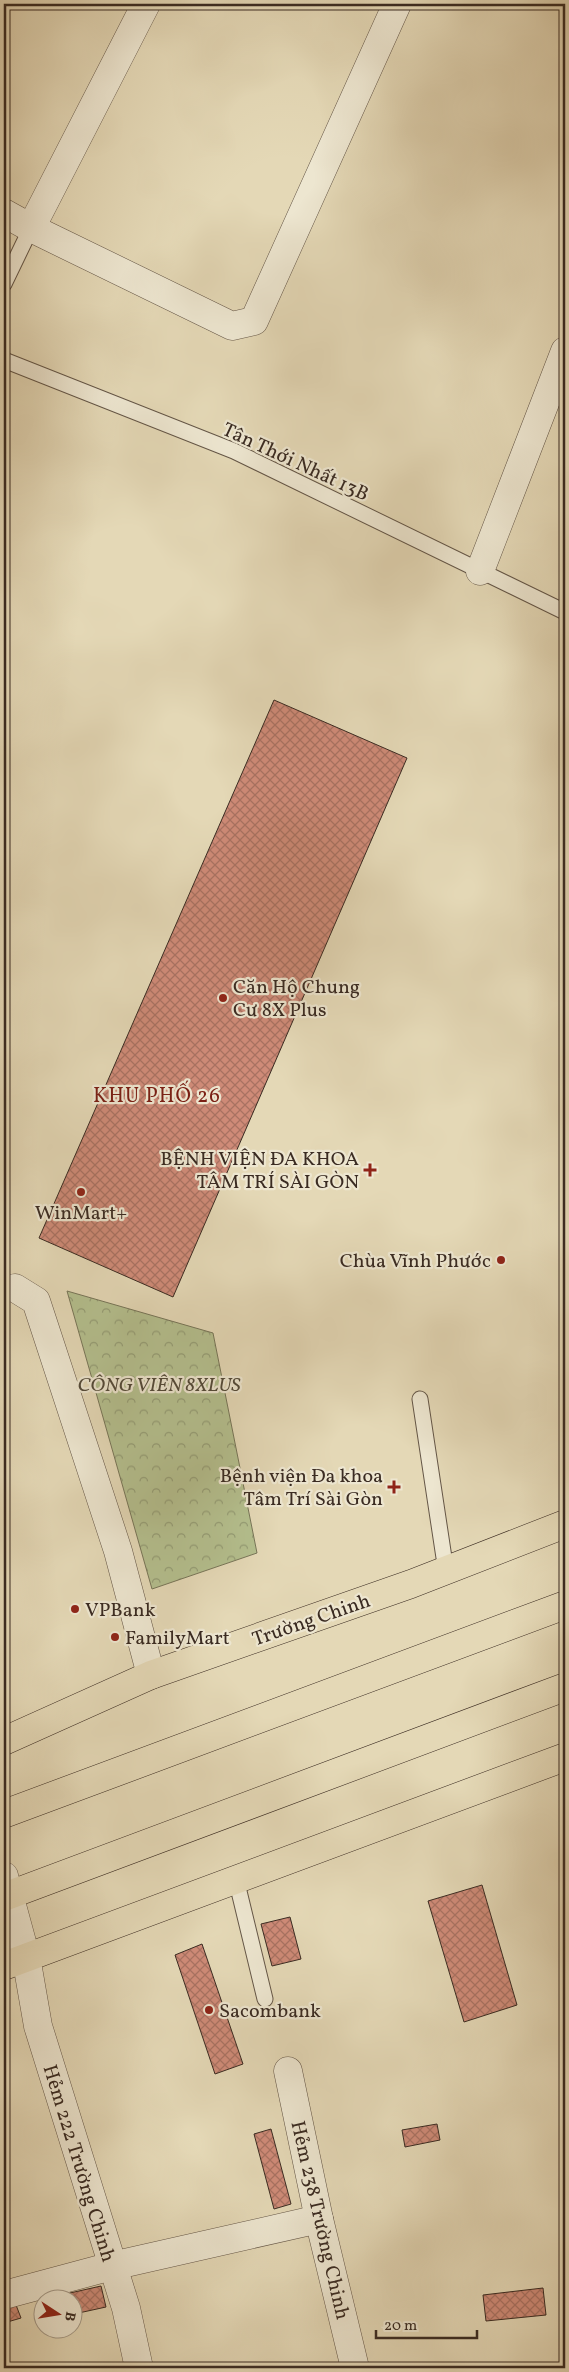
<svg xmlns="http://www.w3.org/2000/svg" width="569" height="2372" viewBox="0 0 569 2372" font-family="Vollkorn,serif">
<defs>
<pattern id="park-crowns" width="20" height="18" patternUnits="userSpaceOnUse" patternTransform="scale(1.25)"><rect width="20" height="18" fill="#b4bf8e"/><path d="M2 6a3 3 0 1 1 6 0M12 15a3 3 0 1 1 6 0" fill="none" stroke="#939b74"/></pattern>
<pattern id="building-cross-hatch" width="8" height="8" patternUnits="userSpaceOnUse" patternTransform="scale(1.25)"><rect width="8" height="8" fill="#cf8b78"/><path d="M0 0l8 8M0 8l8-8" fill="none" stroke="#a97262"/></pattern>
</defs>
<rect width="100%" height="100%" fill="#e4d8b6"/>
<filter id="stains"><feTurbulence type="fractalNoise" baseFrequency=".004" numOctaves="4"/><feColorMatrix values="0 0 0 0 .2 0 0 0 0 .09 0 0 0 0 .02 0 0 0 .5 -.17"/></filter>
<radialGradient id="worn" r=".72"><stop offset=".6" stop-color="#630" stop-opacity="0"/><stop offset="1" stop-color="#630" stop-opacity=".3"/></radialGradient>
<polygon fill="url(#park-crowns)" stroke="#777558" points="67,1291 213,1333 257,1553 152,1589"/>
<g fill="url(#building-cross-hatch)" stroke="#3a2b22">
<polygon points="274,700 407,758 173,1297 39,1238"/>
<polygon points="482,1885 517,2005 464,2022 428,1901"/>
<polygon points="290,1917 301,1959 272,1966 261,1924"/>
<polygon points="202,1944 243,2064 215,2074 175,1955"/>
<polygon points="437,2124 440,2140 405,2147 402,2130"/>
<polygon points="271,2129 291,2204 274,2209 254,2134"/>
<polygon points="101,2286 106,2307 74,2314 70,2293"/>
<polygon points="543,2288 546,2315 486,2321 483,2295"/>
<polygon points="16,2305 21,2318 4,2323 4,2309"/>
</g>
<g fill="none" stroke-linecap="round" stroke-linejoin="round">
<g stroke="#645647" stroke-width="17">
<g id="lane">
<polyline points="4,284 31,228"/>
<polyline points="4,360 234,451 565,612"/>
<polyline points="420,1399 446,1571"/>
<polyline points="236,1879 265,1999"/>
</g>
</g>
<g stroke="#645647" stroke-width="29">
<g id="street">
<polyline points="4,213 31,228 232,326 254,321 397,4"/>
<polyline points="31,228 146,4"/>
<polyline points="480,571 565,351"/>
<polyline points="15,1288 36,1301 118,1551 151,1675"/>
<polyline points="4,1876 26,1957 38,2026 126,2308 139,2368"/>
<polyline points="288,2071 319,2219 355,2368"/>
<polyline points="4,2295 112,2266 319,2219"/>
</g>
</g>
<g stroke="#3a2b22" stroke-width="29">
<g id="primary">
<polyline points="4,1741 151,1675 411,1584 565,1524"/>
<polyline points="4,1814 565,1605"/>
<polyline points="4,1897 565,1687"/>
<polyline points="4,1966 565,1757"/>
</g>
</g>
<use href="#lane" stroke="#ede6d0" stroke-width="15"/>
<use href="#street" stroke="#ede6d0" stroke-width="28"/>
<use href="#primary" stroke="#e4d8b6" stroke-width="28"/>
</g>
<g fill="#8f2418" stroke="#ede6d0" stroke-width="2">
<circle cx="223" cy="998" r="5"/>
<path d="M367.5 1162.5h5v5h5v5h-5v5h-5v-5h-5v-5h5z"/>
<circle cx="81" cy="1192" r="5"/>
<circle cx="501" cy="1260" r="5"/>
<path d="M391.5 1479.5h5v5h5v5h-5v5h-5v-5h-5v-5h5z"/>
<circle cx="75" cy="1609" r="5"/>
<circle cx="115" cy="1637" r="5"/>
<circle cx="209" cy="2010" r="5"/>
</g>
<g text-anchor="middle" stroke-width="4.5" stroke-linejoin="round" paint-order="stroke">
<g font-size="20" fill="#3a2b22" stroke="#ede6d0">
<text transform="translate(296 461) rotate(25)" y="7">Tân Thới Nhất 13B</text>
<text transform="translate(311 1619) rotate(-19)" y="7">Trường Chinh</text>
<text transform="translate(80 2163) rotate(73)" y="7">Hẻm 222 Trường Chinh</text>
<text transform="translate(321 2220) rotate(77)" y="7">Hẻm 238 Trường Chinh</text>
</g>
<g font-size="20" fill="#3a2b22" stroke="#ede6d0" text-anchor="start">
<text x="233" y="993">Căn Hộ Chung<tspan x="233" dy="23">Cư 8X Plus</tspan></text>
<text x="359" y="1165" text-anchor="end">BỆNH VIỆN ĐA KHOA<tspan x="359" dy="23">TÂM TRÍ SÀI GÒN</tspan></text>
<text x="81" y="1219" text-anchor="middle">WinMart+</text>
<text x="491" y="1267" text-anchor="end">Chùa Vĩnh Phước</text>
<text x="383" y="1482" text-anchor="end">Bệnh viện Đa khoa<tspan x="383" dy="23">Tâm Trí Sài Gòn</tspan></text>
<text x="85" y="1616">VPBank</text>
<text x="125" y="1644">FamilyMart</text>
<text x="219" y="2017">Sacombank</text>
</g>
<g font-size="20" font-style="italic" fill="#524938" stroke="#ede6d0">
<text x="159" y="1391">CÔNG VIÊN 8XLUS</text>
</g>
<g font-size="21" letter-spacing="1" fill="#7a1f14" stroke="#ede6d0">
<text x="157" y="1102">KHU PHỐ 26</text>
</g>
</g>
<rect width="569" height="2372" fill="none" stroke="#e4d8b6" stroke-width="20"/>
<rect x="5" y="5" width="559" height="2362" fill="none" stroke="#3a2b22" stroke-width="2.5"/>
<rect x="10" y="10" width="549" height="2352" fill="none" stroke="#3a2b22"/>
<g transform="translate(58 2314) rotate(102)"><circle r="24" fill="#ede6d0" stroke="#a59b8a"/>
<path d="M0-4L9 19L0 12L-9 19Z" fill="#8f2418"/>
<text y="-8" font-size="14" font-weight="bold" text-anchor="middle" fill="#3a2b22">B</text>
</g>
<path d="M376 2330v8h101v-8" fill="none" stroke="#3a2b22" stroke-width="2.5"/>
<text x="384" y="2330" font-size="15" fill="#3a2b22" stroke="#ede6d0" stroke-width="4" paint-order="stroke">20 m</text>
<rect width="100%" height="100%" filter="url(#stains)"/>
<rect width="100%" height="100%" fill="url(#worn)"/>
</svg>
